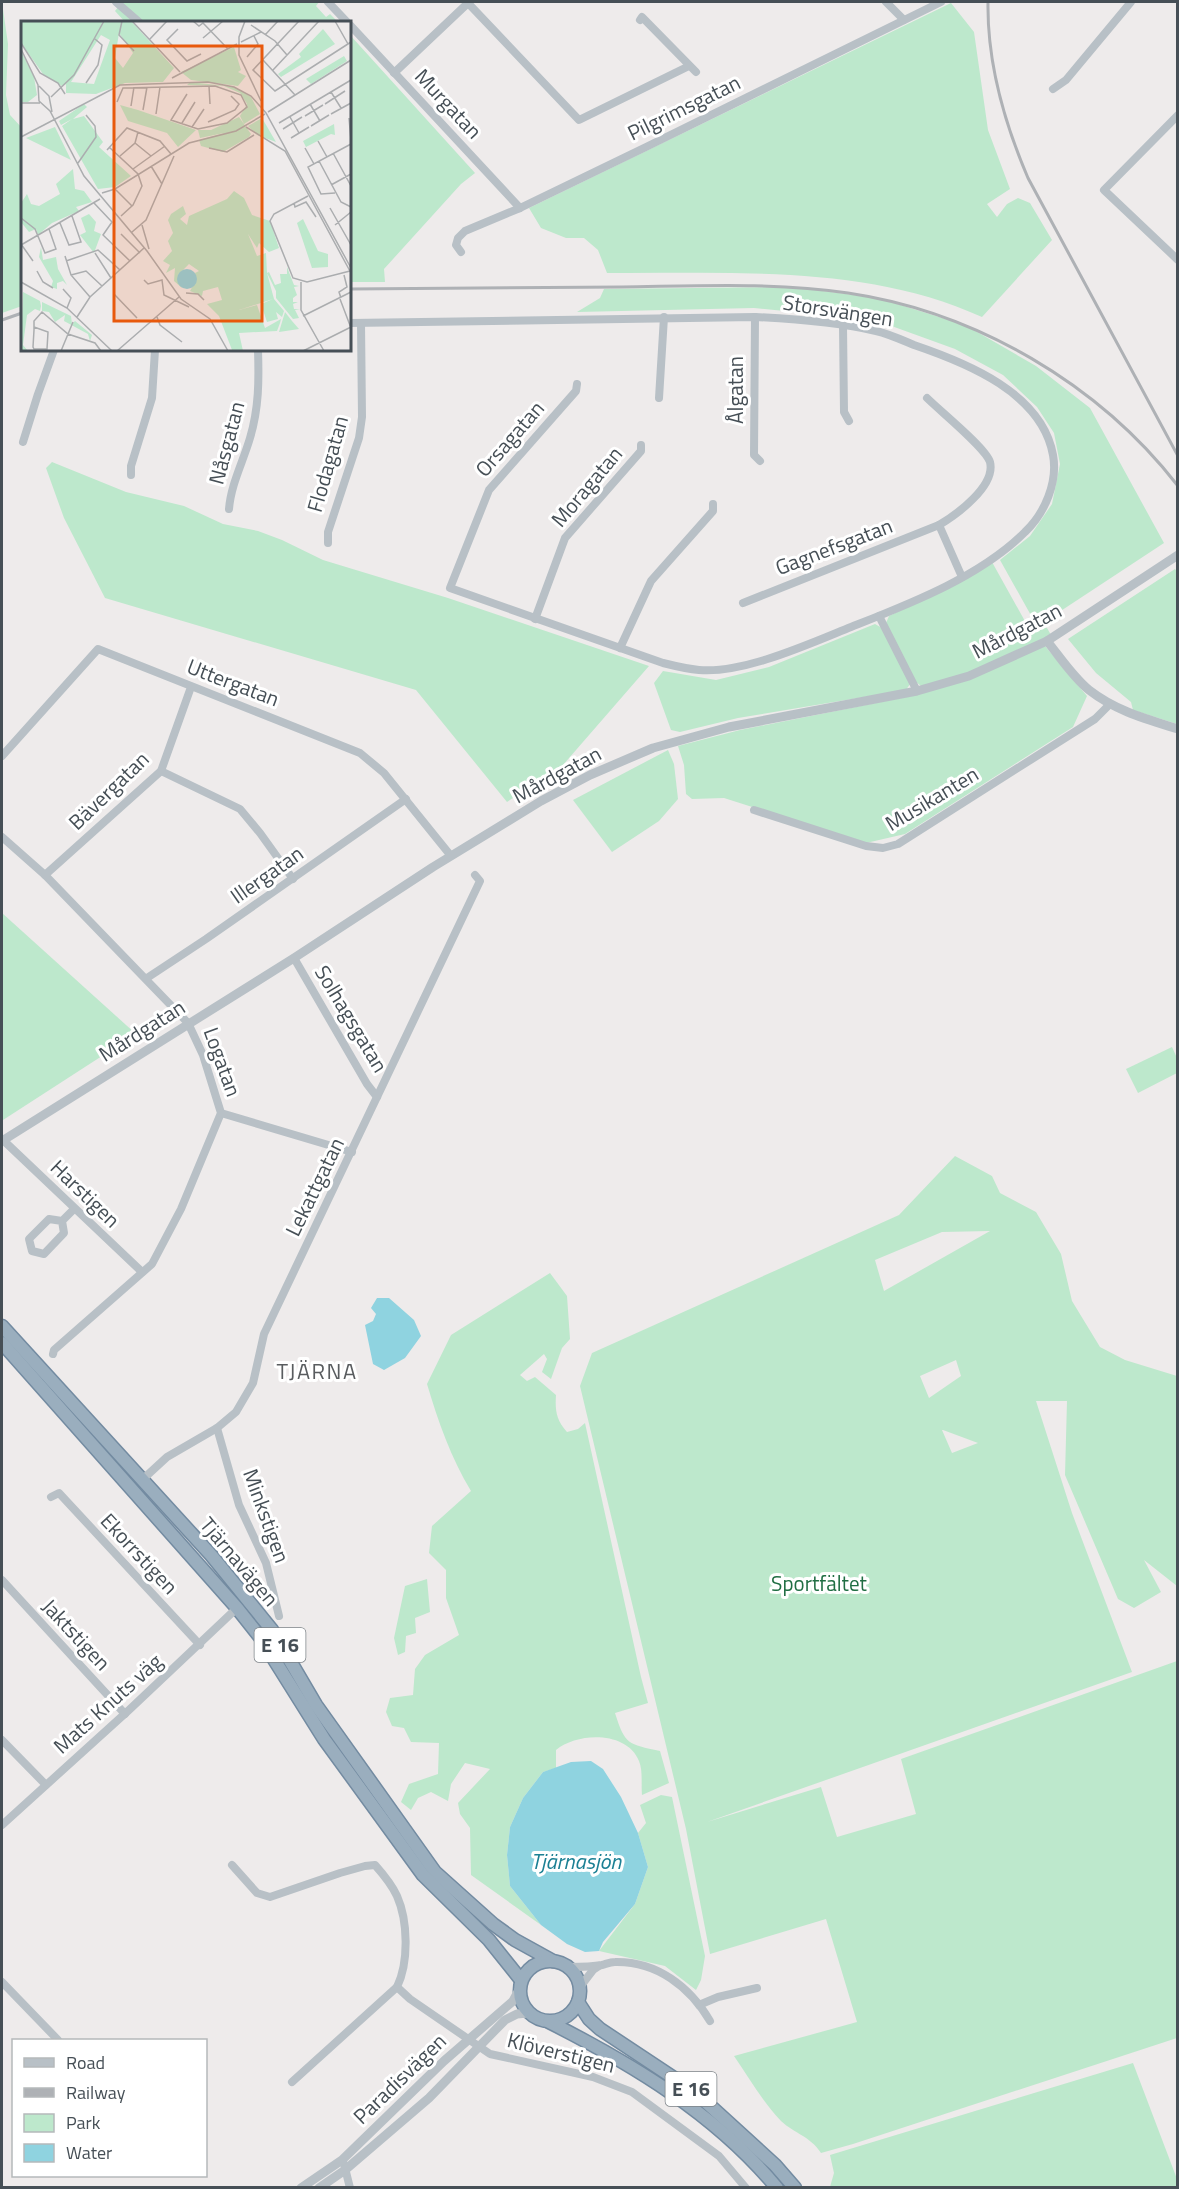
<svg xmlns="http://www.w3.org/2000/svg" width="1179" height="2189" viewBox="0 0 1179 2189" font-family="'Titillium Web',sans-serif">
<rect width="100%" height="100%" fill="#eeebeb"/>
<g fill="#bde8cc" fill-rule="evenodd">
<polygon points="2,2 8,44 6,95 10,115 22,128 22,306 2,313"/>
<polygon points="122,2 319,2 316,6 326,17 330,14 338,22 125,22 115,11"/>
<path d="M951 3 974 32 988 130 1010 189 987 204 997 217 1007 204 1018 198 1030 203 1052 240 982 317C866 264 732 274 607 273L598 250 584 238H566L541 228 529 208Z"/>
<polygon points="350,35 475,173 461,184 384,269 385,282 350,282"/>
<polygon points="791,287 878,298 965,325 1036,366 1090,408 1164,543 1047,620 1033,619 1000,560 1030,536 1052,504 1060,464 1054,433 1037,407 1003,375 955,349 875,320 754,308 577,312 600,298 604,289"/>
<polygon points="52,462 126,492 184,506 223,524 258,531 282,540 323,560 448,598 649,666 563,765 507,802 416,690 105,598 64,518 46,468"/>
<polygon points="992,562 1026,623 1047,628 1051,635 969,673 921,686 915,681 886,623 889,616 968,578"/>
<polygon points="1175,569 1178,573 1177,724 1133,710 1131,702 1096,673 1068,639"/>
<polygon points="875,624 882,628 910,684 906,690 738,718 680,732 671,730 654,683 663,671 716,680 769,667"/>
<polygon points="1045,646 1087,696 1073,727 905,834 866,843 724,798 692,799 686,794 684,765 678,746 740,730 916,695"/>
<polygon points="668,750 674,764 678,799 659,821 612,852 573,800"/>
<polygon points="2,913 136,1034 3,1120 2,1120"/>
<polygon points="1172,1047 1177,1058 1177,1073 1138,1093 1126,1069"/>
<path d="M955 1156 992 1176 1000 1193 1036 1212 1061 1254 1072 1301 1100 1347 1125 1360 1177 1376V1586L1144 1560 1161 1592 1134 1608 1118 1599 1065 1475 1067 1401H1036L1072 1513 1132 1672 707 1822 821 1787 837 1837 916 1814 901 1759 1177 1661V2038L853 2144 821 2153C810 2136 795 2134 781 2121 763 2102 749 2078 734 2056L857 2022 826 1919 710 1954 686 1829 580 1386 592 1353 899 1215ZM990 1231 884 1291 875 1260 942 1232ZM956 1360 961 1376 929 1398 920 1376ZM942 1430H943L978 1443 952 1453Z"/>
<path d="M550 1273 567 1296 570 1339 562 1348 551 1379 542 1372 547 1359 544 1354 520 1375 527 1381 535 1377 556 1395C555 1410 556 1420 567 1432L578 1429 585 1423 641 1677 648 1703 615 1713C625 1745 628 1744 660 1751L669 1783 642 1795C641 1785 643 1770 639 1761 627 1731 578 1732 556 1750V1768L543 1772 523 1798 510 1827 507 1855 510 1886 541 1925 471 1875 470 1828 460 1814 458 1803 490 1769 465 1763 451 1784 448 1801 431 1792 418 1798 411 1810 401 1802 409 1784 438 1774 439 1743 411 1742 404 1728 392 1726 386 1712 390 1698 413 1695 415 1669 425 1655 459 1635 446 1598V1570L429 1553 432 1526 471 1491C451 1458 438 1421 427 1384L451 1335Z"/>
<polygon points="427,1579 430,1612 415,1618 416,1633 406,1636 405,1652 398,1655 394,1638 405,1586"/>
<polygon points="661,1795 672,1797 705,1956 701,1980 696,1990 665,1966 599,1951 635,1904 648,1867 638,1833 646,1823 640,1805"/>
<polygon points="1133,2063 1177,2179 1177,2187 830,2187 834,2173 830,2155"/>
</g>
<g fill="#8fd3e0">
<polygon points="377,1298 389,1298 414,1320 421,1336 405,1358 384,1370 373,1364 365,1325 373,1321 376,1314 371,1308"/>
<polygon points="591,1761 603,1769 621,1797 638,1833 648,1867 635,1904 603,1942 599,1951 585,1952 567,1944 541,1925 510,1886 507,1855 510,1827 523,1798 543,1772 571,1762"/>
</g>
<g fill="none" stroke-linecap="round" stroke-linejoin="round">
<g stroke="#738ba1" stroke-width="15">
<g id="trunk">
<polyline points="2,1326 211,1555 272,1630 316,1705 435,1872 493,1924 515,1940 553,1961"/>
<polyline points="2,1343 237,1608 260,1637 324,1739 423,1875 489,1940 521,1980"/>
<circle cx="550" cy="1991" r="30"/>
<polyline points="578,2002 589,2019 600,2029 695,2092 775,2165 795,2188"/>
<path d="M549 2022C632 2064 716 2114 777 2188"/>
</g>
</g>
<g stroke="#b8c0c6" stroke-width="8">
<polyline points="116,2 139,22"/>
<polyline points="328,2 347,22"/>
<polyline points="467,2 579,120 689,66"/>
<polyline points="886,2 904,20"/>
<polyline points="640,20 642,17 696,72"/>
<polyline points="350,25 520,208"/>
<polyline points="394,73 468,3"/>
<polyline points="1053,89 1066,80 1131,2"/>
<polyline points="1178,115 1104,190 1178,260"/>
<polyline points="461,252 456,245 458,238 465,231 520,208 646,147 941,2"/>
<polyline points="755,317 754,455 760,461"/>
<path d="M350 323 755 317C795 319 836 322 876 331 889 334 902 340 914 345 967 363 1042 393 1053 455 1058 482 1045 513 1025 532 980 577 909 604 851 627 809 644 743 674 699 670 687 669 675 666 663 663L450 588 489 490 576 391 577 384"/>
<polyline points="843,326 844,412 849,421"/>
<polyline points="659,398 664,317"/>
<polyline points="23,442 38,394 54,350"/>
<polyline points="131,475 131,466 152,398 155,350"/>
<path d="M229 509C231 484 243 462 250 438 259 408 259 380 258 350"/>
<polyline points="939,525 962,577"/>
<polyline points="328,543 328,532 359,438 362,417 361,323"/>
<path d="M743 603 939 525C956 515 996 486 990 462 986 448 940 411 927 398"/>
<polyline points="879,616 917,691"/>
<polyline points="535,619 565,538 641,451 641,445"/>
<polyline points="620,648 651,581 713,511 713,504"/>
<polyline points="2,756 98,649 360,753 384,773 451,856"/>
<polyline points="161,771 240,809 260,833 293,879"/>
<polyline points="754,810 866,846 883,848 898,844 1095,719 1110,704"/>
<polyline points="2,837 45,875 188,1023 203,1055 221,1113 181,1209 152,1264 54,1350 53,1354"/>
<polyline points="45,875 161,771 191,687"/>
<polyline points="294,958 367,1084 377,1097"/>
<polyline points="147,978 206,939 406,799"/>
<polyline points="221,1113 352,1152"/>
<polyline points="3,1140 142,1272"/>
<polyline points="62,1221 64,1233 44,1254 32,1251 29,1239 49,1219 62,1221 74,1209"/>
<polyline points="217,1428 239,1505 266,1563 279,1616"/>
<polyline points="142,1480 167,1457 217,1428 236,1412 253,1383 264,1334 480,881 475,875"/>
<polyline points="51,1497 59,1493 200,1645"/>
<polyline points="2,1580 125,1714"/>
<polyline points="2,1740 46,1785"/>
<polyline points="2,1825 129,1710 237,1608"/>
<path d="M232 1865 257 1893 270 1897 340 1873 365 1866 375 1865C383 1874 392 1885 397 1896 408 1921 409 1962 397 1987L410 1999 490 2054 593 2077 632 2092 719 2156 746 2188"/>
<path d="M569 1967C579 1967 591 1967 602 1965 606 1964 610 1962 615 1962 657 1961 690 1987 710 2021"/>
<polyline points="2,1982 58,2040"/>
<polyline points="580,1987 593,1970 599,1966"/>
<polyline points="699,2005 718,1997 757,1988"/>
<polyline points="292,2082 397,1987"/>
<polyline points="344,2164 350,2188"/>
</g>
<g stroke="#b8c0c6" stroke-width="9">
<path d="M1047 641C1060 657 1073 677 1089 690 1116 711 1146 719 1178 729"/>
<polyline points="2,1141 294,958 433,867 541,801 590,775 653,748 729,727 917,691 969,676 1047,641 1178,555"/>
<polyline points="301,2188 342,2160 444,2061 513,2001 519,1990"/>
<polyline points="319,2188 345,2170 429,2098 505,2020 517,2014 528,2013"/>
</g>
<use href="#trunk" stroke="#9aaebe" stroke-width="12"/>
<g stroke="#aeb1b5" stroke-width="3">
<path d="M988 2C987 63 1004 122 1028 178L1178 456"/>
<path d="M350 289C440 288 531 288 622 287 697 286 774 282 848 293 976 312 1099 384 1178 486"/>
<polyline points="2,320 22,313"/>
</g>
</g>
<g text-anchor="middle" stroke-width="6" stroke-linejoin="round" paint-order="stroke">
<g fill="#fff" stroke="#7e8489" stroke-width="1.5">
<rect x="254.5" y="1628" width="51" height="34" rx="4.5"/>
<rect x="665.5" y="2072" width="51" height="34" rx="4.5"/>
</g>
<g font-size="20" font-weight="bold" fill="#464f56">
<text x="280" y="1652">E 16</text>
<text x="691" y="2096">E 16</text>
</g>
<g font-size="21" fill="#464f56" stroke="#fff">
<text transform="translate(448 104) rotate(47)" y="7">Murgatan</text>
<text transform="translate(684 108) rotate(-26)" y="7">Pilgrimsgatan</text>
<text transform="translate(838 311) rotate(9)" y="7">Storsvängen</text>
<text transform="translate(736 390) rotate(-90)" y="7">Ålgatan</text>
<text transform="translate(510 439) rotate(-49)" y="7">Orsagatan</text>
<text transform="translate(227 443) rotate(-75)" y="7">Nåsgatan</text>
<text transform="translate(328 464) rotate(-74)" y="7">Flodagatan</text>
<text transform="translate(587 487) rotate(-50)" y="7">Moragatan</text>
<text transform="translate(834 547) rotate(-21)" y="7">Gagnefsgatan</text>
<text transform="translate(1017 631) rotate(-27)" y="7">Mårdgatan</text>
<text transform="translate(233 683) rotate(21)" y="7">Uttergatan</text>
<text transform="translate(557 775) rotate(-28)" y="7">Mårdgatan</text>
<text transform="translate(109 791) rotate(-44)" y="7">Bävergatan</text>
<text transform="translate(932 799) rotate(-31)" y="7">Musikanten</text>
<text transform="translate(267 875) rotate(-35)" y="7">Illergatan</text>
<text transform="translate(351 1019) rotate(59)" y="7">Solhagsgatan</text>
<text transform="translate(142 1031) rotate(-32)" y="7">Mårdgatan</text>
<text transform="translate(222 1062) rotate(70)" y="7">Logatan</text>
<text transform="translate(315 1187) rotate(-64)" y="7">Lekattgatan</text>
<text transform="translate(85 1194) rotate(44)" y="7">Harstigen</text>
<text transform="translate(266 1516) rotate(70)" y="7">Minkstigen</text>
<text transform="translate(139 1554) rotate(47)" y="7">Ekorrstigen</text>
<text transform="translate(239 1562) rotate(50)" y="7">Tjärnavägen</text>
<text transform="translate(76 1635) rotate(47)" y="7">Jaktstigen</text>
<text transform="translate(108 1704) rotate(-42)" y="7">Mats Knuts väg</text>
<text transform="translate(561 2053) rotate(14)" y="7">Klöverstigen</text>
<text transform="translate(400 2079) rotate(-44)" y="7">Paradisvägen</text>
</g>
<g font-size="21" fill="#206e43" stroke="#fff">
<text x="819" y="1591">Sportfältet</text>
</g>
<g font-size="22" letter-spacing="1.5" fill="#595c5f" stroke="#fff">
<text x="317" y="1379">TJÄRNA</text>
</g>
<g font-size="22" font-style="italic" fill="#1c8094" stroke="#fff">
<text x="576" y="1869">Tjärnasjön</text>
</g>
</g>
<g transform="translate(21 21)">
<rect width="330" height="330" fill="#eeebeb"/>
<path d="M0 0H110L153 47 142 61 104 62 75 73 45 72V63L41 65 22 53 0 22ZM98 12 112 32 102 47 94 37ZM80 14 89 19 73 63 50 61ZM302 8 314 23 260 56 257 53 280 36 278 33ZM213 26 220 49 217 51 225 55 217 65 170 59 160 51ZM0 30 13 56 16 74 7 81H0ZM323 35 326 40 290 63 285 58ZM169 61 214 66 230 76 239 93 223 103 219 95 226 83 219 72 203 65 166 64ZM63 83 66 86 52 98 63 95 82 121 78 126 110 155 94 166 77 168 41 105 51 98 40 104 38 100ZM99 84 117 89 175 109 157 126 146 112 107 100ZM218 96 230 113 228 116 202 131 180 125 178 119 203 112 179 117 177 109H190ZM241 97 255 121 236 114 227 105ZM313 103 314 114 310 113 285 126 282 120ZM34 106 50 139 5 117ZM52 148 54 168 63 170 71 181 55 186 58 190 31 202 17 214 15 208 8 211 0 201V182L6 173 10 183 18 185 39 173 35 163ZM213 170 223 177 231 194 249 200 258 227 248 231 238 222 236 227 227 213 236 235 245 232 246 252 248 251 254 264 260 262 259 253H266V246L273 264 278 265 273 266 276 274 272 277V281H277L272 283 273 288H279L274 289 278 297 272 298 255 277V270L246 252 253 278 263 290 261 296 255 291 257 298 246 301 240 283 252 278 218 289 236 284 244 307 260 298 259 302 256 310 218 312 222 330 211 329 198 295 186 283 201 279 197 266 182 270 181 275 169 270 175 259 174 252 178 250 168 243 157 254 161 267 153 260 154 247 145 252 149 244 142 240 151 230 147 220 152 212 147 199 150 193 162 185 165 193 159 198 166 204 168 195 206 178ZM68 193 75 201 73 210 80 213 73 232 59 214 65 211 60 197ZM282 198 297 230 307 233V246L291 247 276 202ZM20 226 22 239 35 236 37 248 46 264 42 260 36 262V268L30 266 32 260 18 236ZM2 271 19 280 20 285 19 290 14 288 6 294 2 324 7 330H0ZM21 281 50 295 51 303 54 300 71 314 69 320 67 313 43 300 44 294 34 301 28 291 21 290ZM264 291 271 300 278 308 258 311Z" fill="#bde8cc" fill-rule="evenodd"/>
<path d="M156 258a10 10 0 1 1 20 0a10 10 0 1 1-20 0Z" fill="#8fd3e0"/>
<path fill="none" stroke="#abadaf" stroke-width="1.5" d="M101 0 98 14 113 30M111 0 159 51M172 0 178 5 182 2 207 28M224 0 218 16V34L240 80M278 0 232 49 254 70 330 21M314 0 327 23M230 4 254 20 266 34M157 8 146 19 166 40 180 33M244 14 257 0M182 17 202 0M128 19 146 0M220 21 240 11M0 22 19 52 37 62 44 73M0 28 17 64 18 80 29 90 63 155 126 230 160 278 189 298 207 330M226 36 237 23 233 15M242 39 274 74M252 49 298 0M151 57 216 23M65 62 77 44 81 24 74 18M18 65 28 75 31 91M188 65 189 83M310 71 320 87M30 76 53 54 83 0M96 81 102 67 194 65 220 74 226 86 206 102 177 108 150 99 166 73M0 82H19M289 83 299 100M304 83 324 70M110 85 113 66M122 89 126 66M247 91 330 39M135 93 139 66M310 93 330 82M284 95 302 84M269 96 278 112M328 97 330 119M187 101 214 89 218 83 210 75M161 102 174 81M258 102 330 59M290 105 308 94M171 106 183 88M225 106 264 130 330 252M262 108 281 96M0 116 99 64 187 61 213 66 230 75 245 92 330 247M270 117 288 106M297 120 306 136M114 122 130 135M88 126 117 153 121 165 112 184 100 195M188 127 206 131 233 114M284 127 293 143M86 129 106 107 139 120 150 133M312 132 330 165M99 135 114 122 117 111M298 140 320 181 330 186M57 142 75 116 74 105 65 94M130 145 141 163M112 148 144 125M310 164 330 153M94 168 111 185M81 172 94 168 168 122 215 110 244 93M314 172 300 173 287 146 330 123M287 175 253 193 249 200 272 257 286 261 329 250M73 182 91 201 82 214 109 240M273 182 274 186 285 181 295 196M309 187 330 224M0 197 14 208 24 232 35 228 28 208M39 202 48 224 60 221 51 195M121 204 128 228M314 204 330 191M111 211 125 199 153 135M100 213 119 232M0 223 12 240M0 224 79 178M74 232 90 257M44 235 50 254 69 276M45 240 77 229 99 249M16 250 22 261 32 267M50 254 65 250 81 265M123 259 127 263 141 259 143 274 168 286M0 261 46 287 91 330M280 261V289L303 330M42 268 50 277 46 287M165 272 177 273 183 279M93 273 116 297M320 277 318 271 326 266 323 254M319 278 330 307M282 295 330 271M56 296 69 276 123 227M136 296 139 304 161 321M13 306 27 311 26 328H13L12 326 13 309V300L21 291 47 313 74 322 80 330M40 330 52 301M96 330 158 276M282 330 330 306"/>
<path fill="#e8590c" fill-opacity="0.15" stroke="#e8590c" stroke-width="3" d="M93 25H241V300H93Z"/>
<rect width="330" height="330" fill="none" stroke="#464f56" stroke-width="3"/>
</g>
<rect width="1179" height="2189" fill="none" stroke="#464f56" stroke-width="6"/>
<rect x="12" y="2039" width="195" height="138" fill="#ffffff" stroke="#b5b9bb" stroke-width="1.5"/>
<rect x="24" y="2058" width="30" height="9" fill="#b8c0c6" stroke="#b5b9bb" stroke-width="1.5"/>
<text x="66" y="2069" font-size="18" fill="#464f56">Road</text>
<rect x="24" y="2088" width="30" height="9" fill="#aeb1b5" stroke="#b5b9bb" stroke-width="1.5"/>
<text x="66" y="2099" font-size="18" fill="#464f56">Railway</text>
<rect x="24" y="2114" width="30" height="18" fill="#bde8cc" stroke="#b5b9bb" stroke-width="1.5"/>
<text x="66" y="2129" font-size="18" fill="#464f56">Park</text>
<rect x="24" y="2144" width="30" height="18" fill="#8fd3e0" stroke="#b5b9bb" stroke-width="1.5"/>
<text x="66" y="2159" font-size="18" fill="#464f56">Water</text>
</svg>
